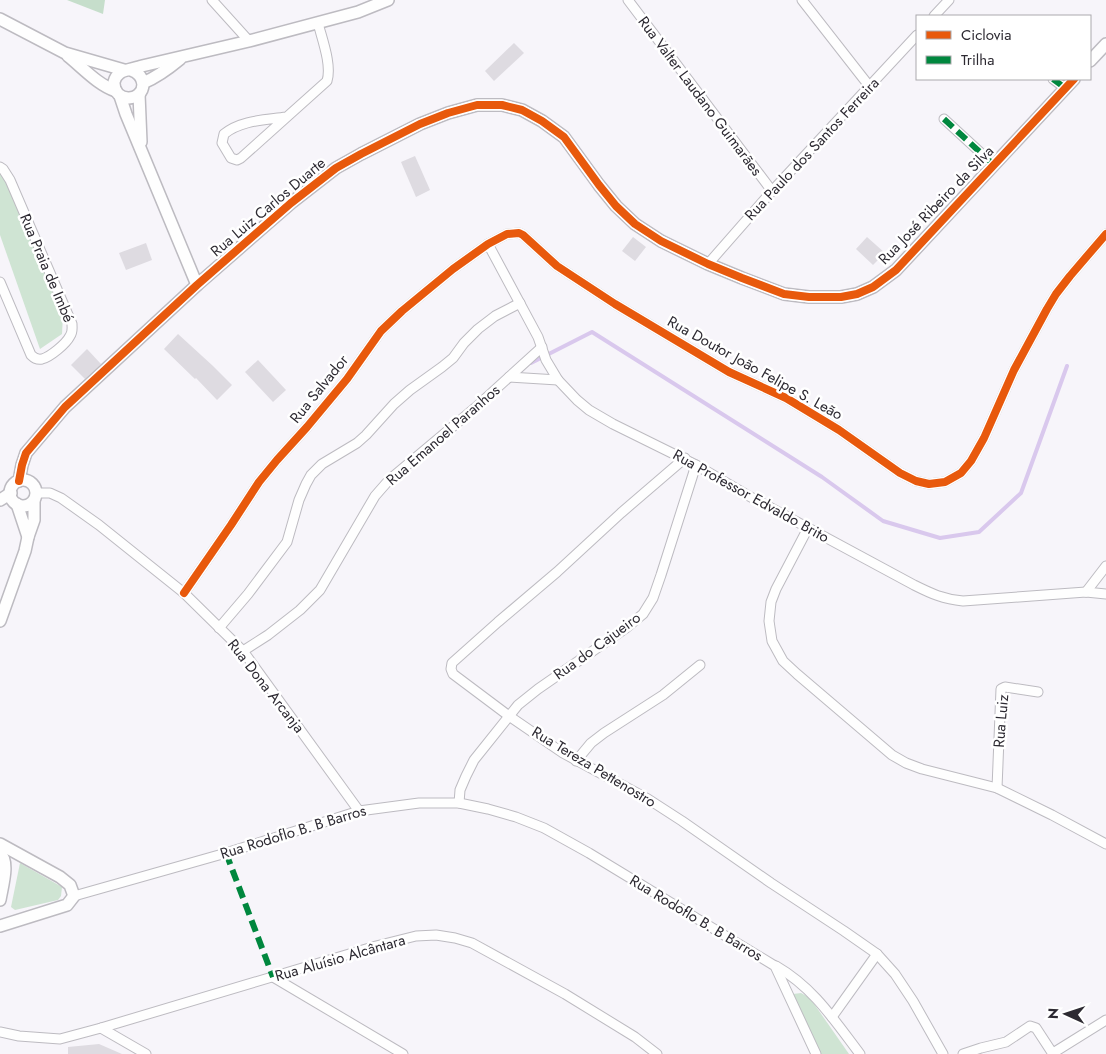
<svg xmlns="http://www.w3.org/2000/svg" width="1106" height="1054" viewBox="0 0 1106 1054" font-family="Jost,sans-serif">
<rect width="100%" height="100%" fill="#f7f5fa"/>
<g fill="#cfe4d3">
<polygon points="0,167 63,315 62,334 40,349 0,235"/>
<polygon points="20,863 62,887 61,896 58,900 15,910 11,907"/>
<polygon points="801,993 810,998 849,1054 821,1054 793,994"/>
</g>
<polygon fill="#c6decb" points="67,0 105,0 103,14"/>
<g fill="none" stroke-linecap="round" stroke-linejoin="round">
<polyline stroke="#d9c8ed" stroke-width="4" points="531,363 592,332 822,477 883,521 940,538 979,532 1021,493 1067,366"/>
</g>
<g fill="#dedbe1">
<polygon points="514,43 524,53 494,81 485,71"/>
<polygon points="415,156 430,190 416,197 401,162"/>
<polygon points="633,237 646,247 635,261 622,251"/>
<polygon points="867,237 885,253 873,265 856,249"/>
<polygon points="146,243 152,260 126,270 119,253"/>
<polygon points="178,334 213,366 232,385 217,400 196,378 195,379 164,349"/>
<polygon points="87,349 101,364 85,379 71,365"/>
<polygon points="258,360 286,390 273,402 245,372"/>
<polygon points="99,1044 122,1054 68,1054 68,1047"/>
</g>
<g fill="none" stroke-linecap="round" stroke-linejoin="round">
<g stroke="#bdbbc1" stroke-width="11">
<g id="minor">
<polyline points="212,0 249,41"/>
<polyline points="628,0 772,191"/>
<polyline points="802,0 870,87"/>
<polyline points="934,16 949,0"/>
<polyline points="1053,79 1065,88"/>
<path d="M286 117C266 120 241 120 224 134L222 143 231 158 237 160 241 158 327 81C332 65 322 39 318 23"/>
<polyline points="944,119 994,165"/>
<path d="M0 167 3 169 10 180 72 324C72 328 73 332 70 336 66 344 50 357 42 359 37 360 34 358 31 355L0 282"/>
<path d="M488 244 538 337 546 360 558 380 577 400 589 410 613 424 696 465 747 495 914 585C932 594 943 599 963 601L1086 592 1106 594"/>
<polyline points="708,264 772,191 917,35"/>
<polyline points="509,377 558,380"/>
<polyline points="685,458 621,513 557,572 498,622 452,663 451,669 453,674 509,716 563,753 648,799 682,821 771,883 844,931 877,954 895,974 913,1001 943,1054"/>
<polyline points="36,493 50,493 61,498 99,525 184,593 243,651 359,811"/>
<polyline points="808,528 776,589 771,602 769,621 772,641 783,661 797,674 892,755 906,763 922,769 997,788 1052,815 1106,844"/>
<polyline points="1086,592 1106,566"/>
<polyline points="184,593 231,525 259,482 277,460 307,427 347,379 381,331 402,311 453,269 488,244 507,234 519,233 523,235 557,266 615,304 729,372 786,398 839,430 900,473 916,481 929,484 945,482 961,473 971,461 984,438 1014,370 1047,309 1056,294 1070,276 1106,234"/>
<polyline points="219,628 248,594 287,542 299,500 306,484 311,475 322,464 357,443 366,435 394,404 410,390 442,367 453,358 464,343 478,329 495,316 520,303"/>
<polyline points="243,651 268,635 300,610 320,590 375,496 389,480 475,408 542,347"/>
<polyline points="576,761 591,743 604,733 663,695 700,665"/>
<polyline points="997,788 1001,689 1005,687 1038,692"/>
<polyline points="459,803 460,790 466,776 474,760 518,705 538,689 626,628 643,614 653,598 661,575 696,465"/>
<polyline points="74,896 226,853 359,811 419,803 459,803 488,809 516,817 544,828 589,853 775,966 816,1054"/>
<path d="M776 966C814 988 834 1020 860 1054"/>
<polyline points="273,977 403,1054"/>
<polyline points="832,1017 877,954"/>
<polyline points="101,1028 146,1054"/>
<polyline points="0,1032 19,1036 60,1039 101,1028 376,946 416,936 436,935 455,938 472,943 565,994 635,1037 657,1054"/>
<polyline points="1053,1053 1106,1020"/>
<polyline points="963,1054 981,1048 1006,1042 1030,1026 1036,1028 1053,1054"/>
</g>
</g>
<g stroke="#bdbbc1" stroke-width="14">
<g id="tertiary">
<polyline points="0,19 65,53 124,70"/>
<path d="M68 56C83 68 98 85 116 91"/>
<polyline points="1090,61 1106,44"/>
<path d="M131 70C137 72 142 76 143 84 143 103 113 103 114 82 115 78 117 75 120 73 123 70 137 68 142 66L249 41 358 12 388 0"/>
<path d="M143 83C157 77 168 69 180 59"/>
<polyline points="139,94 141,142"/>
<polyline points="120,96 126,114 197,285"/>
<circle cx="23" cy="493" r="13"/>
<polyline points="19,481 22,465 26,453 65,407 197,285 291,203 336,168 361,154 420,124 448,113 477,105 502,105 522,110 542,121 564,137 599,185 616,206 635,224 661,241 708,264 742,278 784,294 809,297 841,297 857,294 873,287 896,270 1074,79"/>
<polyline points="0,500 11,493"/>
<polyline points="17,504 28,537"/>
<polyline points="0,621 25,551 28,537 34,520 34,501"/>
<polyline points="0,844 60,877 70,885 74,896 67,905 0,926"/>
<path d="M0 853C10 862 2 887 0 900"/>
</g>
</g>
<use href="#minor" stroke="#fefefe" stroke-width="9"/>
<use href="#tertiary" stroke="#fefefe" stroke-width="11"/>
<g stroke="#00873e" stroke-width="6" stroke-dasharray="12 6" stroke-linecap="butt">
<polyline points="1053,79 1065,88"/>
<polyline points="944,119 994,165"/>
<polyline points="226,853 273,977"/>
</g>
<g stroke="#fff" stroke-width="11">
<g id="cycleway">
<polyline points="19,481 22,465 26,453 65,407 197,285 291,203 336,168 361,154 420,124 448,113 477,105 502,105 522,110 542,121 564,137 599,185 616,206 635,224 661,241 708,264 742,278 784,294 809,297 841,297 857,294 873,287 896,270 1074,79"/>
<polyline points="184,593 231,525 259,482 277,460 307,427 347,379 381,331 402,311 453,269 488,244 507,234 519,233 523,235 557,266 615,304 729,372 786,398 839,430 900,473 916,481 929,484 945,482 961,473 971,461 984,438 1014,370 1047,309 1056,294 1070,276 1106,234"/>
</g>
</g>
<use href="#cycleway" stroke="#e8590c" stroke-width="8"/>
</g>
<g text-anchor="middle" stroke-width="5" stroke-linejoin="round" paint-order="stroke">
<g font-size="15" fill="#2d2a32" stroke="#fff">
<text transform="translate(700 96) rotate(53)" y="5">Rua Valter Laudano Guimarães</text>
<text transform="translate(812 149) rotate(-47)" y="5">Rua Paulo dos Santos Ferreira</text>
<text transform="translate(936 205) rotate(-46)" y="5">Rua José Ribeiro da Silva</text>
<text transform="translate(268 207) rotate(-40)" y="5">Rua Luiz Carlos Duarte</text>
<text transform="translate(47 268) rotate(67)" y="5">Rua Praia de Imbé</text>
<text transform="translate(755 368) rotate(29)" y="5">Rua Doutor João Felipe S. Leão</text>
<text transform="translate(319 389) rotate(-51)" y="5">Rua Salvador</text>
<text transform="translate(443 435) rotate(-41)" y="5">Rua Emanoel Paranhos</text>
<text transform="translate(751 496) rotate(29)" y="5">Rua Professor Edvaldo Brito</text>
<text transform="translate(597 646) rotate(-36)" y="5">Rua do Cajueiro</text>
<text transform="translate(266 686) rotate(52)" y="5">Rua Dona Arcanja</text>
<text transform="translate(1001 721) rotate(-85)" y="5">Rua Luiz</text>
<text transform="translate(594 767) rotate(31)" y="5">Rua Tereza Pettenostro</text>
<text transform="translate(293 832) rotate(-17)" y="5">Rua Rodoflo B. B Barros</text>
<text transform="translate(696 918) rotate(31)" y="5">Rua Rodoflo B. B Barros</text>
<text transform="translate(340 958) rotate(-16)" y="5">Rua Aluísio Alcântara</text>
</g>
</g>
<rect x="916" y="15" width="175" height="65" fill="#ffffff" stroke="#abaaad"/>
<rect x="926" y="31" width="25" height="8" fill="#e8590c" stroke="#abaaad"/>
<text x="961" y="40" font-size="15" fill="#2d2a32">Ciclovia</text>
<rect x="926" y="56" width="25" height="8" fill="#00873e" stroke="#abaaad"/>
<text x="961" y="65" font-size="15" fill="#2d2a32">Trilha</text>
<g transform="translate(1066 1014) rotate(273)" stroke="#ffffff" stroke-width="4" paint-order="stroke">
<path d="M0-4L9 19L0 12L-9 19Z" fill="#2d2a32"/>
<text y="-8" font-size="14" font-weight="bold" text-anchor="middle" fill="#2d2a32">N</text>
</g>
</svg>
